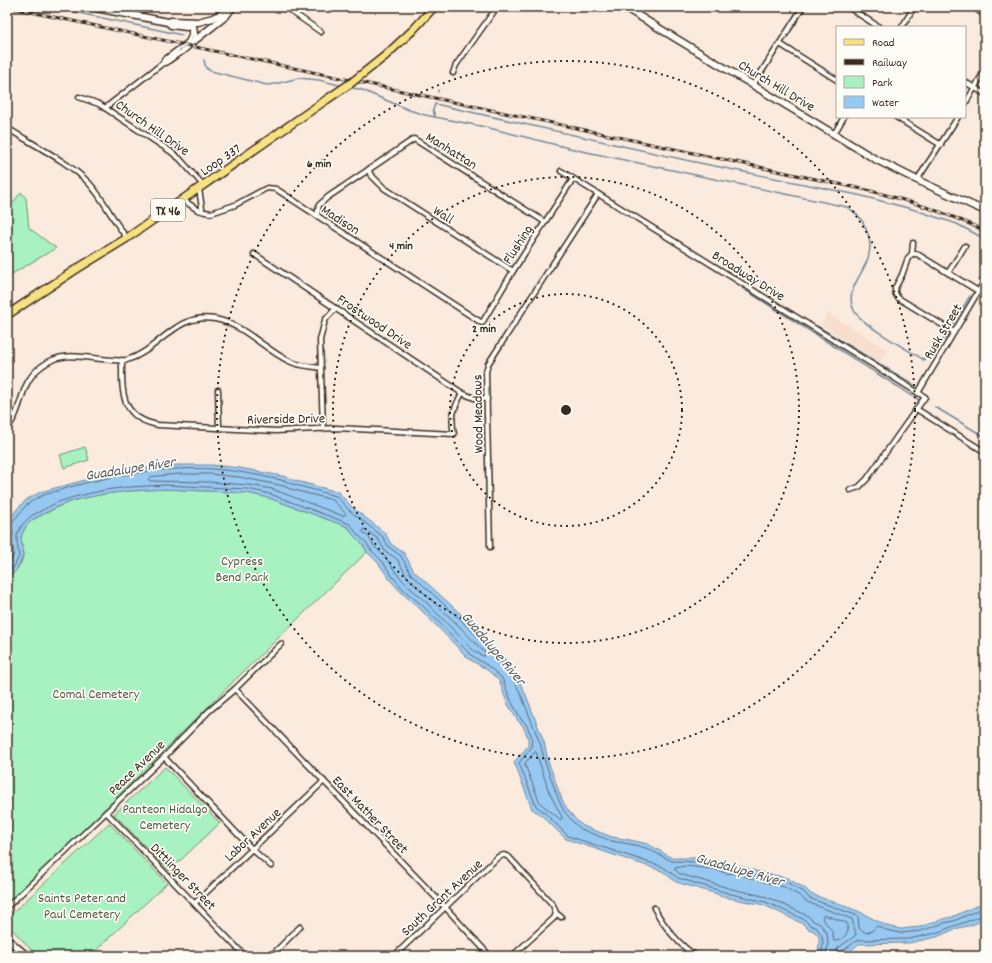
<svg xmlns="http://www.w3.org/2000/svg" width="992" height="963" viewBox="0 0 992 963" font-family="Dekko,sans-serif">
<rect width="100%" height="100%" fill="#faebde"/>
<filter id="ink" filterUnits="userSpaceOnUse"><feTurbulence type="fractalNoise" baseFrequency=".025" numOctaves="2"/><feDisplacementMap in="SourceGraphic" scale="8" xChannelSelector="R" yChannelSelector="G"/><feConvolveMatrix kernelMatrix="1 2 1 2 8 2 1 2 1" color-interpolation-filters="sRGB"/></filter>
<g filter="url(#ink)">
<polygon fill="#f8dfcd" points="828,313 888,350 880,362 821,325"/>
<g fill="#a7f2c0" stroke="#718e6f">
<polygon points="21,192 26,198 29,228 56,248 7,277 7,211"/>
<polygon points="85,447 89,460 64,468 60,455"/>
<path d="M165 489 247 493 269 498 348 527C354 536 363 543 367 552L239 676 7 907V580C13 573 23 565 23 555 23 544 18 540 25 528 30 520 37 518 44 514 50 512 55 508 60 506 94 492 130 491 165 489Z"/>
<polygon points="165,767 220,823 169,871 114,814"/>
<polygon points="109,823 167,883 90,956 37,956 7,924 7,918"/>
</g>
<path fill="#96c8f2" stroke="#72899d" d="M178 465H211L240 468 287 477 293 480 338 492 353 508 385 533 391 544 404 553 414 571 464 617 503 657 514 671 526 695 544 742 548 761 562 800 567 809 577 821 583 826 612 837 630 840 648 844 672 858H698L715 860 729 864 742 866 751 870 787 878 806 889 811 894 858 911 887 926 901 929 920 927 943 919 952 917 985 902V919L972 925 955 929 937 937 909 943 859 944C855 946 853 950 849 952 839 958 828 956 817 956L819 945V937L814 931 808 929 803 924 764 905 729 898 725 896 721 897 717 894 676 882 662 871 566 839 541 815 532 809 514 762 528 746V738L523 726 518 721 507 703 499 680 486 669 469 659 419 608 402 593 390 580 379 564 367 552 363 545 354 536 348 527 269 498 247 493 165 489 130 491 105 494 75 500 59 506 33 519 25 527 21 537 23 556 17 569 7 580V523L17 509 26 500 40 492 104 475 146 468Z"/>
<g fill="none" stroke-linecap="round" stroke-linejoin="round">
<g stroke="#5f6973" stroke-width="1">
<polygon points="179,474 210,474 239,477 284,486 290,489 333,500 346,514 343,516 272,489 249,485 208,482 150,481 148,479 150,477"/>
<path d="M7 525C14 524 21 509 28 504 32 501 38 497 44 495 95 478 157 466 211 469 236 470 261 476 286 481L292 484 336 496 350 511 382 536 389 547 401 556 411 574 461 620 500 660 511 674 522 697 540 743 545 762 559 801 564 811 574 823 581 829 611 841 630 844 646 848 672 861 697 862 714 864 728 868 741 870 750 874 786 882 804 892 809 898 858 916 859 928 866 933 872 931 877 926 886 930 900 933 921 931 944 923 954 921 985 907"/>
<polygon points="364,529 378,539 385,551 397,559 408,578 457,624 485,653 485,656 483,656 474,651 425,601 408,586 397,574 386,558 374,546 370,539 363,532"/>
<polyline points="7,530 12,529 13,531 12,542 14,554 7,567"/>
<path d="M7 574 14 567 19 556 17 542V535L22 525 31 516 58 502 74 497 105 490 130 487 165 485 248 489 270 494 350 524 357 534 366 542 370 549 382 561 393 577 404 590 422 605 471 655 488 666 502 678 511 701 521 719 526 724 532 737 531 748 519 763 536 806 544 812 568 836 663 867 678 878 718 890C723 892 726 892 731 894L766 902 805 920 810 925 817 928 822 936 823 945 821 956"/>
<polygon points="536,752 549,792 562,817 561,820 540,803 525,765 525,763 534,753"/>
<polygon points="825,915 847,923 848,932 842,939 836,941 834,941 832,931 822,918 823,916"/>
<path d="M826 956 828 945 827 933 820 924 813 921 808 916 767 897 732 889 680 874 675 870V868L685 866 713 869 726 873 740 874 749 878 784 887 800 896 807 902 852 919 856 935C850 939 844 944 838 948L835 956"/>
<path d="M840 956 842 951C848 948 852 943 858 940L909 939 936 933 954 926 985 915"/>
</g>
<g stroke="#72899d" stroke-width="1.5">
<polyline points="51,7 182,35"/>
<polyline points="204,60 206,68 211,71 267,85 275,84 299,78 319,80 343,86"/>
<path d="M349 87 362 90 409 110 425 115 485 127 577 150 847 207C856 212 862 218 866 229 870 238 871 249 868 258 862 277 843 292 855 312 864 326 908 350 924 360"/>
<polyline points="438,92 438,90"/>
<polyline points="435,117 433,110 435,104 690,161 858,195 912,209 957,224 985,239"/>
<polyline points="979,280 985,271"/>
<polyline points="742,288 919,400"/>
<polyline points="953,324 970,296"/>
<polyline points="817,326 916,386"/>
<polyline points="934,354 945,337"/>
<polyline points="923,360 927,354 931,355"/>
<polyline points="935,407 985,437"/>
</g>
<g stroke="#3b2a1e" stroke-width="7">
<g id="street">
<polyline points="285,7 321,32"/>
<polyline points="848,7 879,27"/>
<polyline points="973,7 985,15"/>
<polyline points="902,27 914,7"/>
<polyline points="780,44 837,80"/>
<polyline points="163,63 164,60 188,42 191,36 192,22"/>
<polyline points="453,73 456,65 497,7"/>
<polyline points="965,82 985,94"/>
<polyline points="753,85 803,7"/>
<polyline points="79,97 99,104 170,151 180,159 203,185"/>
<polyline points="965,104 985,70"/>
<path d="M105 108 163 63H166C171 59 176 55 182 52 194 43 199 38 192 22"/>
<polyline points="896,117 941,145"/>
<path d="M7 128C32 144 69 162 89 183 104 199 113 221 127 238"/>
<polyline points="834,134 844,117"/>
<polyline points="369,169 370,174 384,188 513,271"/>
<polyline points="561,171 925,397 867,479 859,487 850,490"/>
<polyline points="917,180 958,117"/>
<polyline points="199,189 202,208 201,210"/>
<polyline points="183,200 198,210 205,212 211,213 235,205 267,188 276,189 482,323 513,271 573,179"/>
<polyline points="317,216 319,205 328,197 414,139 545,222"/>
<polyline points="913,243 912,254 908,258 902,275 895,288 895,293 898,298 954,332"/>
<polyline points="254,254 462,393 474,398 487,399"/>
<polyline points="912,254 917,254 978,291"/>
<polyline points="948,273 965,246"/>
<path d="M122 360C122 392 120 418 158 425L276 431 336 428 454 434C450 416 454 409 462 393"/>
<polyline points="218,390 219,428"/>
<polyline points="918,393 985,280"/>
<polyline points="918,410 985,452"/>
<path d="M7 428C24 410 18 383 42 366 64 349 87 359 112 360 117 360 122 361 127 360 160 350 175 312 215 319 243 324 264 349 289 361 298 366 310 366 321 368"/>
<polyline points="323,429 320,340 325,320 336,308"/>
<polyline points="490,547 486,372 488,364 598,194"/>
<polyline points="235,689 445,907 490,956"/>
<polyline points="164,757 252,849 271,866"/>
<polyline points="106,812 245,956"/>
<polyline points="195,903 324,781"/>
<polyline points="7,907 164,757 209,711 235,689 281,644"/>
<path d="M654 908C664 926 678 944 696 956"/>
<polyline points="271,956 300,927"/>
<polyline points="394,956 498,857 504,855 509,857 553,905 556,913 561,917"/>
<polyline points="512,956 554,918 556,913"/>
</g>
</g>
<g stroke="#3b2a1e" stroke-width="9">
<g id="secondary">
<polyline points="91,7 168,22 171,25 187,27 192,22"/>
<polyline points="624,7 875,159 917,180 985,211"/>
<polyline points="171,21 198,22 213,18 234,7"/>
<polyline points="194,41 226,16 230,10"/>
<polyline points="7,939 27,956"/>
</g>
</g>
<g stroke="#3b2a1e" stroke-width="10">
<g id="primary">
<polyline points="385,56 413,30 434,7"/>
<polyline points="7,315 75,270 127,238 326,100"/>
</g>
</g>
<use href="#street" stroke="#fdfcf7" stroke-width="4"/>
<use href="#secondary" stroke="#fdfcf7" stroke-width="6"/>
<use href="#primary" stroke="#f7e281" stroke-width="7"/>
<g stroke="#3b2a1e" stroke-width="3">
<path id="rail" d="M7 7 867 190C910 201 945 212 985 231"/>
</g>
<use href="#rail" stroke="#fdfcf7" stroke-width="1.5" stroke-dasharray="4.5" stroke-linecap="butt"/>
<g stroke="#3b2a1e" stroke-width="10" stroke-linecap="butt">
<polyline id="primary-bridge" points="326,100 351,83 385,56"/>
</g>
<use href="#primary-bridge" stroke="#f7e281" stroke-width="7"/>
</g>
</g>
<g fill="none" stroke="#3b2a1e" stroke-width="2" stroke-dasharray="2 4">
<circle cx="566" cy="410" r="116"/>
<circle cx="566" cy="410" r="233"/>
<circle cx="566" cy="410" r="349"/>
</g>
<g text-anchor="middle" stroke-width="3.5" stroke-linejoin="round" paint-order="stroke">
<rect fill="#fdfcf7" stroke="#75695f" stroke-width="1" x="151" y="199" width="34" height="22" rx="3"/>
<g font-size="13" font-weight="bold" fill="#3b2a1e">
<text x="168" y="215">TX 46</text>
</g>
<g font-size="14" fill="#3b2a1e" stroke="#fdfcf7">
<text transform="translate(777 85) rotate(31)" y="5">Church Hill Drive</text>
<text transform="translate(153 127) rotate(35)" y="5">Church Hill Drive</text>
<text transform="translate(452 150) rotate(32)" y="5">Manhattan</text>
<text transform="translate(220 159) rotate(-34)" y="5">Loop 337</text>
<text transform="translate(444 214) rotate(33)" y="5">Wall</text>
<text transform="translate(341 219) rotate(33)" y="5">Madison</text>
<text transform="translate(517 244) rotate(-57)" y="5">Flushing</text>
<text transform="translate(749 275) rotate(32)" y="5">Broadway Drive</text>
<text transform="translate(375 321) rotate(34)" y="5">Frostwood Drive</text>
<text transform="translate(942 331) rotate(-59)" y="5">Rusk Street</text>
<text transform="translate(477 414) rotate(-91)" y="5">Wood Meadows</text>
<text transform="translate(286 418) rotate(-1)" y="5">Riverside Drive</text>
<text transform="translate(136 767) rotate(-44)" y="5">Peace Avenue</text>
<text transform="translate(371 814) rotate(46)" y="5">East Mather Street</text>
<text transform="translate(252 834) rotate(-43)" y="5">Labor Avenue</text>
<text transform="translate(184 876) rotate(46)" y="5">Dittlinger Street</text>
<text transform="translate(441 897) rotate(-43)" y="5">South Grant Avenue</text>
</g>
<g font-size="14" fill="#565c46" stroke="#fdfcf7">
<text x="242" y="565">Cypress<tspan x="242" dy="16">Bend Park</tspan></text>
<text x="96" y="698">Comal Cemetery</text>
<text x="165" y="813">Panteon Hidalgo<tspan x="165" dy="16">Cemetery</tspan></text>
<text x="82" y="902">Saints Peter and<tspan x="82" dy="16">Paul Cemetery</tspan></text>
</g>
<g font-size="15" font-style="italic" fill="#56595e" stroke="#fdfcf7">
<text transform="translate(130 468) rotate(-9)" y="5">Guadalupe River</text>
<text transform="translate(494 648) rotate(50)" y="5">Guadalupe River</text>
<text transform="translate(740 869) rotate(16)" y="5">Guadalupe River</text>
</g>
</g>
<circle cx="566" cy="410" r="6" fill="#3b2a1e" stroke="#fdfcf7" stroke-width="2"/>
<g font-size="12" text-anchor="middle" font-weight="bold" fill="#3b2a1e" stroke="#fdfcf7" stroke-width="3.5" stroke-linejoin="round" paint-order="stroke">
<text x="319" y="167">6 min</text>
<text x="401" y="249">4 min</text>
<text x="484" y="332">2 min</text>
</g>
<rect width="992" height="963" fill="none" stroke="#fdfcf7" stroke-width="24"/>
<rect x="12" y="12" width="968" height="939" fill="none" stroke="#3b2a1e" stroke-width="1.5" filter="url(#ink)"/>
<rect x="836" y="26" width="130" height="92" fill="#fdfcf7" stroke="#afa8a0"/>
<rect x="844" y="39" width="20" height="6" fill="#f7e281" stroke="#afa8a0"/>
<text x="872" y="46" font-size="12" fill="#3b2a1e">Road</text>
<rect x="844" y="59" width="20" height="6" fill="#3b2a1e" stroke="#afa8a0"/>
<text x="872" y="66" font-size="12" fill="#3b2a1e">Railway</text>
<rect x="844" y="76" width="20" height="12" fill="#a7f2c0" stroke="#afa8a0"/>
<text x="872" y="86" font-size="12" fill="#3b2a1e">Park</text>
<rect x="844" y="96" width="20" height="12" fill="#96c8f2" stroke="#afa8a0"/>
<text x="872" y="106" font-size="12" fill="#3b2a1e">Water</text>
</svg>
